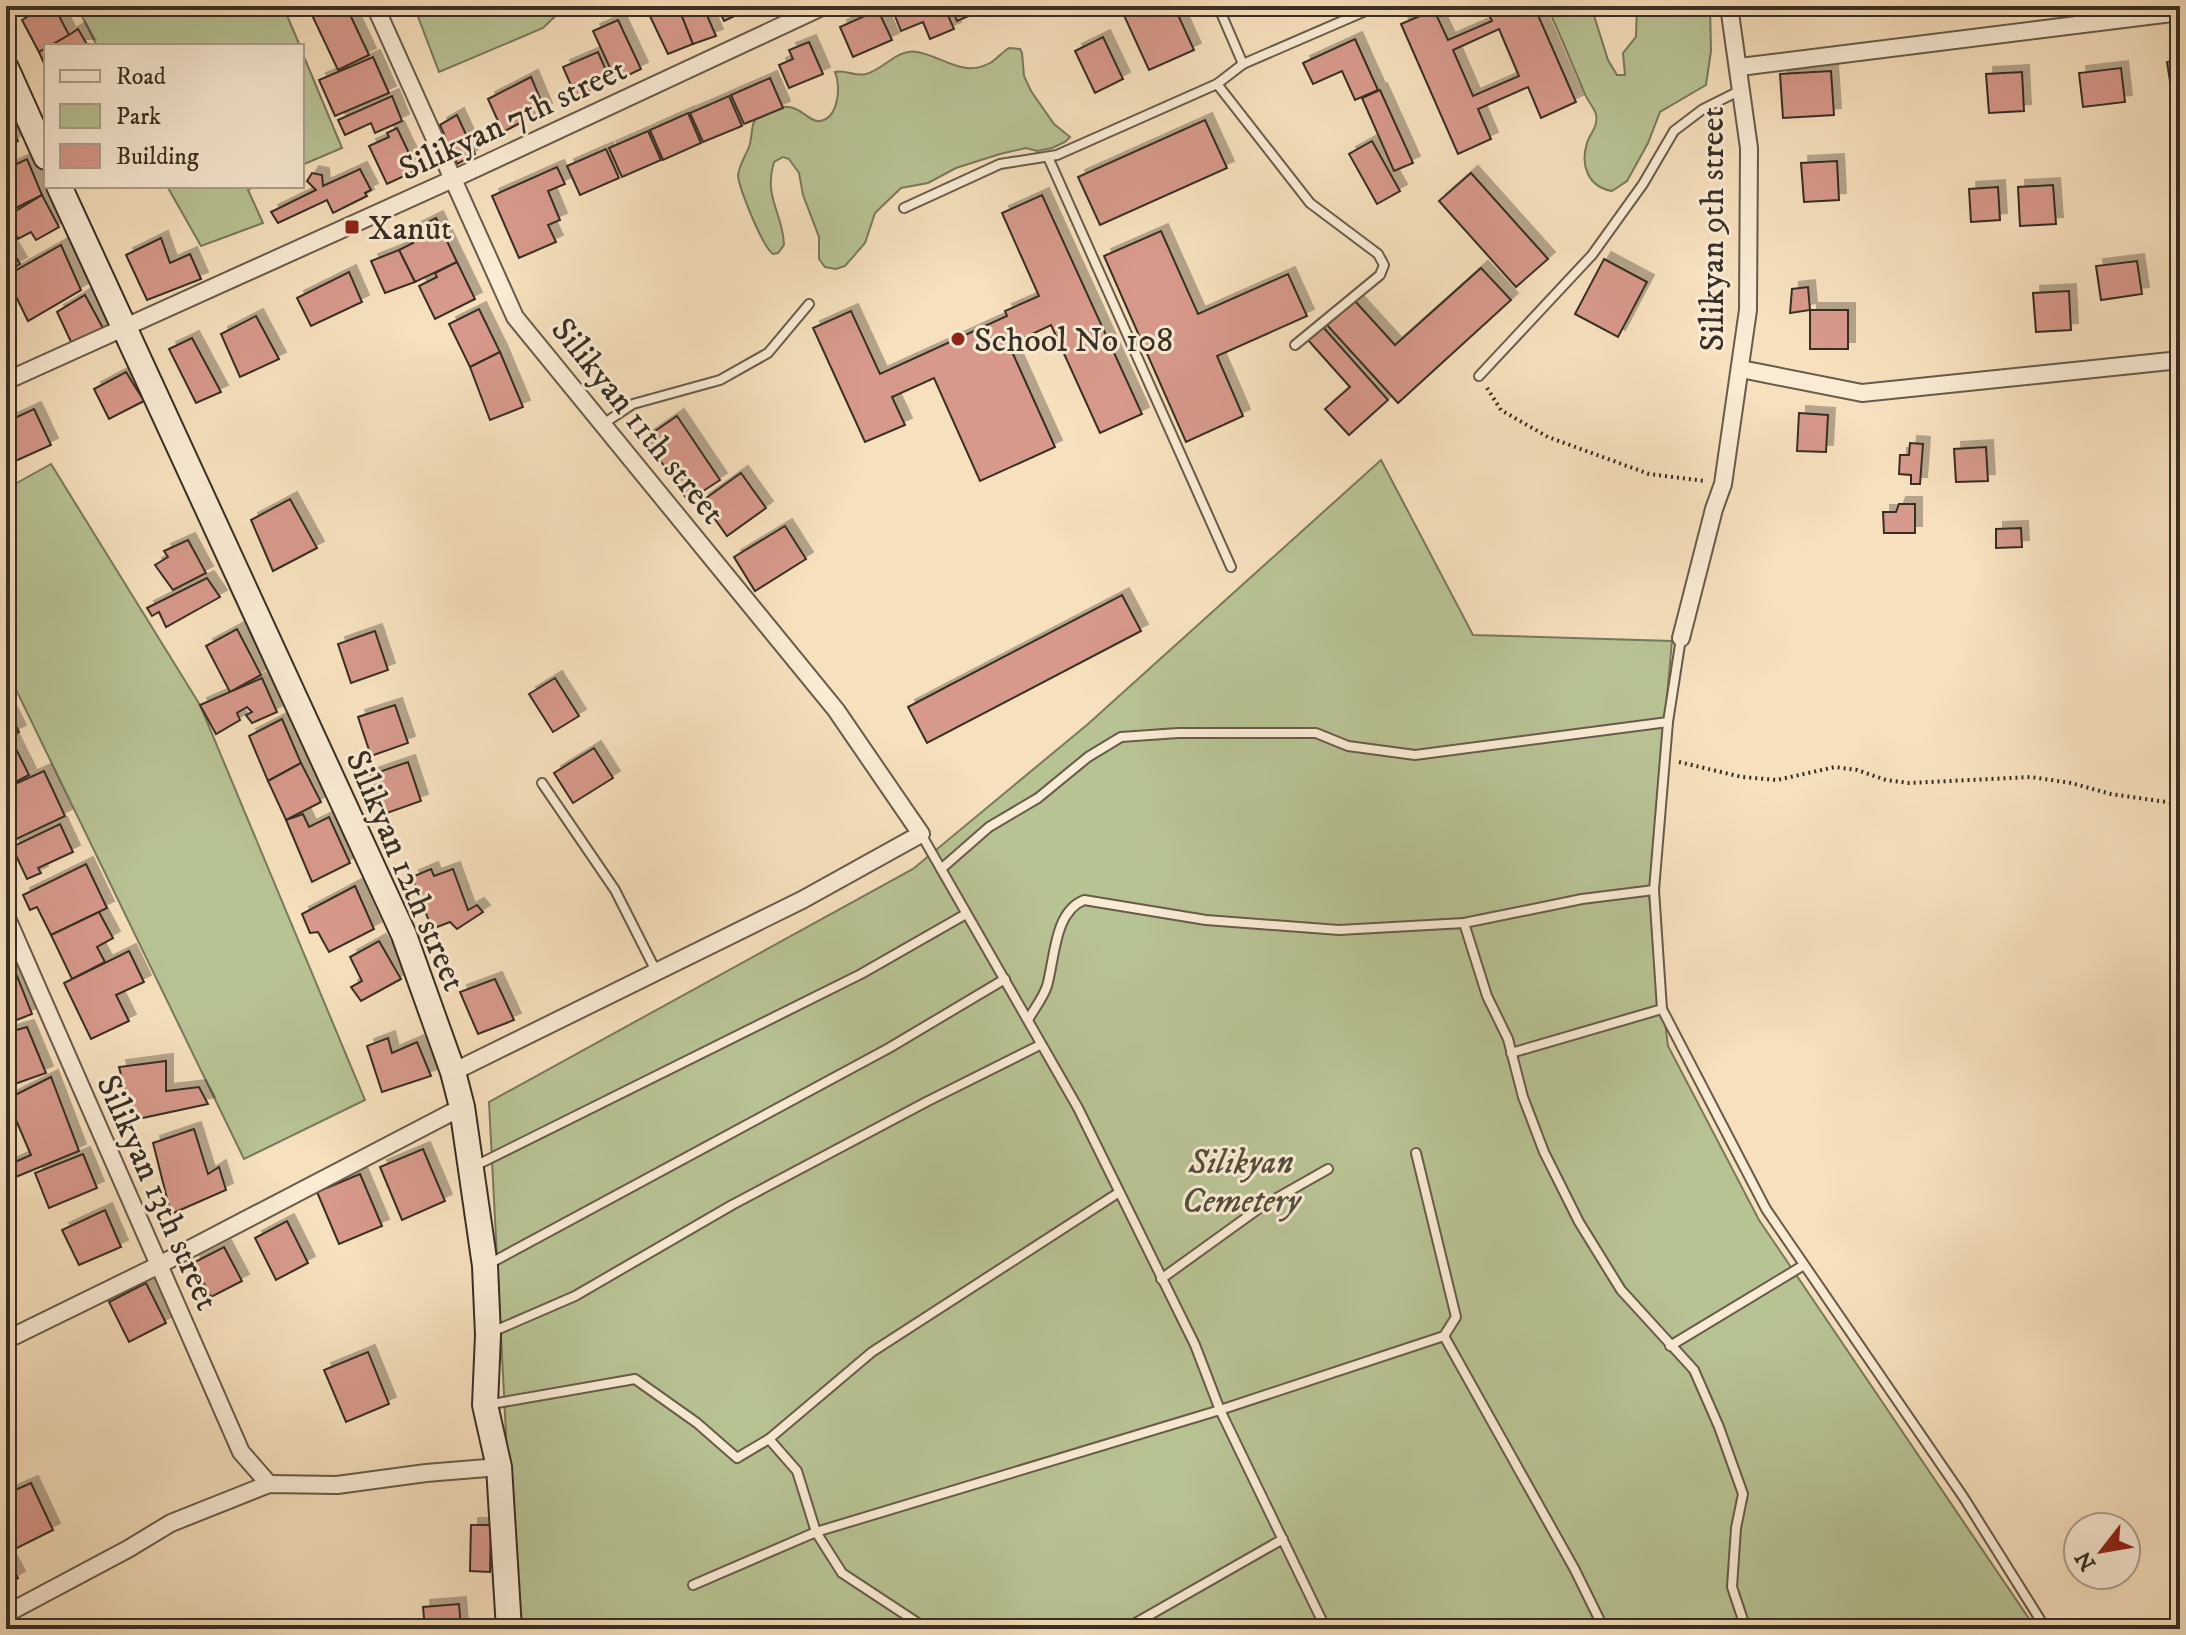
<svg xmlns="http://www.w3.org/2000/svg" width="2186" height="1635" viewBox="0 0 2186 1635" font-family="'IM FELL DW Pica',serif">
<defs>
<filter id="shadow"><feDropShadow dx="7" dy="-7" stdDeviation="0" flood-color="#0004"/></filter>
</defs>
<rect width="100%" height="100%" fill="#f6e0bd"/>
<filter id="stains"><feTurbulence type="fractalNoise" baseFrequency=".0025" numOctaves="4"/><feColorMatrix values="0 0 0 0 .2 0 0 0 0 .09 0 0 0 0 .02 0 0 0 .5 -.17"/></filter>
<radialGradient id="worn" r=".72"><stop offset=".6" stop-color="#630" stop-opacity="0"/><stop offset="1" stop-color="#630" stop-opacity=".3"/></radialGradient>
<g fill="#b8c394" stroke="#78795c" stroke-width="2">
<polygon points="77,6 283,6 300,46 97,46"/>
<polygon points="414,6 566,6 543,28 439,72"/>
<path d="M1547 6H1591L1608 60 1617 75H1625L1623 53 1636 37 1637 6H1710L1711 51 1706 85 1660 112 1648 143 1627 181 1612 191C1588 187 1580 165 1587 143 1590 133 1599 126 1596 114 1593 106 1587 100 1584 92 1572 63 1560 35 1547 6Z"/>
<path d="M1009 48 1020 49 1022 53 1024 76 1031 91 1054 124 1070 137 1065 142 1052 148 1037 151 1026 148 1000 154 956 168 928 183 901 188 875 213 865 243 845 266 836 269 825 267 819 259V237L803 195 799 173 789 159 783 157 774 162C763 198 783 212 784 245L778 253 773 254C762 246 740 190 738 176 739 165 745 157 749 147 752 139 751 129 754 122 760 110 781 104 793 108 802 110 812 123 820 121 839 118 841 85 835 72 845 69 855 77 866 74 883 70 898 48 917 52 942 56 963 78 990 63 997 59 1002 52 1009 48Z"/>
<polygon points="302,52 342,148 302,165"/>
<polygon points="167,186 255,186 248,190 263,223 201,246"/>
<polygon points="1381,460 1473,635 1672,641 1649,896 1668,1046 1759,1220 2036,1629 516,1629 489,1102 913,869 1088,724"/>
<polygon points="51,464 200,705 365,1100 244,1159 6,669 6,489"/>
</g>
<g fill="#d7998b" stroke="#382f24" stroke-width="2" fill-rule="evenodd" filter="url(#shadow)">
<polygon points="45,6 54,6 69,35 39,52 22,20"/>
<polygon points="300,6 319,6 303,13"/>
<polygon points="326,6 346,6 369,55 338,70 311,13"/>
<polygon points="412,6 431,6 415,13"/>
<polygon points="665,6 678,6 693,44 668,54 648,12"/>
<polygon points="678,6 703,6 716,36 693,44"/>
<polygon points="717,6 756,6 724,21"/>
<polygon points="891,6 944,6 954,29 930,39 923,22 901,31"/>
<polygon points="950,6 990,6 990,7 957,21"/>
<polygon points="1132,6 1174,6 1194,50 1149,70 1122,11"/>
<polygon points="1256,6 1279,6 1261,15"/>
<path d="M1485 6H1534L1576 102 1541 118 1528 87 1478 109 1491 139 1458 154 1401 24 1434 10 1448 40 1492 21ZM1499 29 1519 76 1473 96 1453 50Z"/>
<polygon points="878,10 892,40 853,57 840,27"/>
<polygon points="618,20 641,69 616,81 593,31"/>
<polygon points="78,29 88,46 50,46 69,35"/>
<polygon points="1103,37 1123,79 1095,93 1075,51"/>
<polygon points="1355,39 1378,90 1355,100 1342,71 1313,84 1303,63"/>
<polygon points="809,42 823,74 789,88 779,65 793,59 789,50"/>
<polygon points="46,48 46,68 39,52"/>
<polygon points="598,52 611,82 576,97 563,67"/>
<polygon points="373,57 389,93 335,116 319,80"/>
<polygon points="2180,60 2180,99 2173,100 2167,62"/>
<polygon points="2121,68 2125,102 2083,107 2079,73"/>
<polygon points="1831,71 1834,115 1783,118 1780,74"/>
<polygon points="2022,72 2024,111 1989,113 1986,74"/>
<polygon points="531,77 545,110 503,132 488,99"/>
<polygon points="770,78 783,108 744,124 731,95"/>
<polygon points="1380,90 1413,163 1394,171 1362,98"/>
<polygon points="392,96 402,121 375,133 371,123 345,135 338,120"/>
<polygon points="729,96 742,126 703,142 690,113"/>
<polygon points="688,113 701,143 663,160 650,130"/>
<polygon points="457,115 475,154 457,164 440,125"/>
<polygon points="6,117 18,141 6,146"/>
<polygon points="1205,120 1227,168 1100,225 1078,177"/>
<polygon points="397,128 417,170 387,184 369,146 389,137 387,133"/>
<polygon points="648,131 661,160 622,177 609,148"/>
<polygon points="1372,141 1400,191 1377,204 1349,154"/>
<polygon points="606,149 619,178 580,195 567,166"/>
<polygon points="27,159 42,195 12,210 6,199 6,169"/>
<polygon points="1837,161 1839,200 1804,202 1801,163"/>
<polygon points="557,167 565,184 548,191 560,220 548,225 556,242 519,258 492,196"/>
<polygon points="360,169 371,190 365,193 367,196 333,213 327,200 278,223 271,212 316,190 307,181 312,173 322,175 323,186"/>
<polygon points="1471,173 1548,259 1516,287 1439,201"/>
<polygon points="2053,185 2056,224 2020,226 2018,187"/>
<polygon points="1998,187 2000,220 1971,222 1969,189"/>
<polygon points="42,195 59,227 36,240 31,232 18,239 6,217"/>
<polygon points="1042,195 1142,414 1100,433 1051,325 1009,345 1055,447 980,481 934,378 892,397 905,425 865,442 813,328 851,311 880,374 1007,316 1005,311 1039,296 1002,213"/>
<polygon points="436,218 457,262 415,282 399,250 413,243 408,232"/>
<polygon points="1161,231 1198,314 1288,274 1307,316 1217,356 1243,416 1186,442 1104,256"/>
<polygon points="161,238 170,263 190,254 201,279 147,300 126,255"/>
<polygon points="7,242 20,264 6,272 6,242"/>
<polygon points="61,245 81,290 28,321 6,276"/>
<polygon points="399,250 415,282 385,293 371,261"/>
<polygon points="1604,259 1647,282 1618,337 1575,314"/>
<polygon points="2137,261 2142,294 2101,300 2096,266"/>
<polygon points="457,262 475,299 435,319 419,286 437,277 435,273"/>
<polygon points="1481,268 1511,300 1398,403 1327,325 1354,300 1395,345"/>
<polygon points="349,272 362,302 311,326 297,298"/>
<polygon points="1808,287 1810,310 1790,313 1792,289"/>
<polygon points="2069,291 2071,330 2036,332 2033,293"/>
<polygon points="85,295 104,330 72,344 57,312"/>
<polygon points="479,309 500,352 470,367 449,324"/>
<rect x="1810" y="310" width="38" height="39"/>
<polygon points="256,316 279,359 240,377 221,334"/>
<polygon points="1323,327 1388,400 1349,435 1325,409 1350,387 1308,340"/>
<polygon points="192,338 221,392 196,403 169,349"/>
<polygon points="500,352 523,407 490,420 470,367"/>
<polygon points="126,372 144,401 109,419 94,389"/>
<polygon points="34,409 51,445 11,463 6,452 6,422"/>
<polygon points="1799,413 1828,415 1826,452 1797,451"/>
<polygon points="677,416 720,480 688,501 645,438"/>
<polygon points="1910,443 1923,444 1920,484 1911,484 1911,475 1899,474 1900,455 1909,455"/>
<polygon points="1986,447 1988,481 1956,482 1954,449"/>
<polygon points="741,473 766,508 727,536 702,501"/>
<polygon points="290,499 317,548 273,571 251,520"/>
<polygon points="1899,504 1915,504 1915,533 1884,533 1883,512 1896,512"/>
<polygon points="785,526 806,559 755,591 734,557"/>
<polygon points="2021,528 2022,547 1996,548 1996,529"/>
<polygon points="188,540 206,573 173,590 155,565 168,557 164,551"/>
<polygon points="207,578 220,597 166,627 159,612 152,616 147,608"/>
<polygon points="1122,595 1141,631 927,743 908,707"/>
<polygon points="237,629 261,675 230,692 206,646"/>
<polygon points="375,631 388,670 351,683 338,644"/>
<polygon points="262,678 277,712 252,723 246,715 252,712 247,707 237,713 240,720 216,734 200,705"/>
<polygon points="555,678 579,716 553,732 529,694"/>
<polygon points="395,705 408,743 371,756 358,717"/>
<polygon points="6,706 19,732 6,738"/>
<polygon points="282,719 301,763 268,781 249,736"/>
<polygon points="11,739 29,775 6,787 6,741"/>
<polygon points="594,748 613,778 573,803 554,773"/>
<polygon points="408,762 421,801 384,814 370,775"/>
<polygon points="301,763 321,802 286,820 268,781"/>
<polygon points="44,771 65,816 6,844 6,788"/>
<polygon points="303,814 309,827 329,817 350,863 312,882 286,820"/>
<polygon points="60,824 73,852 38,868 41,873 27,879 12,847"/>
<polygon points="86,864 107,908 51,935 37,907 30,910 23,895"/>
<polygon points="431,869 434,876 453,869 468,910 477,905 483,912 457,929 450,922 432,929 412,877"/>
<polygon points="355,886 374,929 329,952 318,932 310,933 302,914"/>
<polygon points="99,912 113,938 97,947 105,962 72,979 51,935"/>
<polygon points="379,941 401,979 361,1001 351,987 362,981 350,957"/>
<polygon points="129,951 144,982 116,995 129,1021 91,1039 64,983"/>
<polygon points="9,956 32,1014 9,1023 6,1016 6,958"/>
<polygon points="495,979 514,1020 478,1034 460,992"/>
<polygon points="27,1027 46,1073 6,1087 6,1033"/>
<polygon points="388,1038 392,1053 417,1042 431,1076 382,1092 367,1046"/>
<polygon points="166,1061 166,1091 199,1087 208,1104 133,1120 119,1067"/>
<polygon points="51,1077 79,1151 6,1181 6,1166 31,1155 7,1099"/>
<polygon points="194,1129 208,1174 219,1167 226,1190 171,1214 153,1143"/>
<polygon points="423,1149 445,1201 402,1220 380,1167"/>
<polygon points="83,1154 97,1188 49,1208 35,1173"/>
<polygon points="360,1174 382,1226 339,1244 317,1192"/>
<polygon points="105,1210 121,1247 79,1265 62,1230"/>
<polygon points="287,1221 308,1263 276,1280 255,1238"/>
<polygon points="224,1247 242,1281 211,1297 193,1263"/>
<polygon points="146,1283 166,1323 129,1342 109,1302"/>
<polygon points="368,1352 389,1404 346,1422 324,1370"/>
<polygon points="31,1483 53,1530 15,1549 6,1530 6,1494"/>
<polygon points="471,1525 491,1525 490,1572 470,1571"/>
<polygon points="6,1555 18,1578 6,1585"/>
<polygon points="459,1604 461,1629 425,1629 423,1607"/>
</g>
<g fill="none" stroke-linecap="round" stroke-linejoin="round">
<g stroke="#685b4a" stroke-width="12">
<g id="service">
<polyline points="1243,64 1377,6"/>
<polyline points="1217,84 1310,203 1378,254 1384,265 1380,275 1295,345"/>
<polyline points="1048,157 1231,567"/>
<polyline points="904,208 1000,164 1057,155 1217,84 1243,64 1218,6"/>
<polyline points="1479,376 1592,255 1643,184 1674,131 1703,109 1741,90"/>
<polyline points="603,424 633,404 720,380 768,353 809,304"/>
<polyline points="1681,638 1668,722 1654,890 1662,1009 1766,1209 1964,1498 2046,1629"/>
<polyline points="542,783 615,890 657,973"/>
<polyline points="921,834 1078,1108 1195,1345 1220,1410 1326,1629"/>
<polyline points="941,869 989,827 1038,798 1088,757 1121,737 1178,733 1316,733 1348,746 1415,755 1668,722"/>
<polyline points="1464,923 1487,996 1508,1039 1523,1097 1544,1152 1579,1222 1621,1290 1694,1370 1719,1427 1743,1494 1736,1528 1732,1587 1746,1629"/>
<path d="M1028 1020C1034 1009 1043 998 1047 986 1055 958 1054 912 1084 900L1206 920 1339 930 1464 923 1582 899 1654 890"/>
<polyline points="1511,1053 1662,1009"/>
<polyline points="475,1166 861,974 966,914"/>
<polyline points="487,1265 889,1048 1005,979"/>
<polyline points="1161,1279 1261,1207 1328,1169"/>
<polyline points="492,1332 575,1296 732,1205 928,1101 1040,1045"/>
<polyline points="1444,1336 1575,1570 1604,1629"/>
<polyline points="1670,1346 1804,1265"/>
<polyline points="486,1405 635,1379 697,1423 737,1458 769,1439 797,1471 816,1532 842,1573 927,1629"/>
<polyline points="769,1439 872,1352 1118,1193"/>
<polyline points="693,1585 816,1532 1220,1410 1444,1336 1456,1317 1416,1153"/>
<polyline points="1125,1629 1283,1539"/>
</g>
</g>
<g stroke="#685b4a" stroke-width="20">
<g id="minor">
<polyline points="375,6 515,317 836,710 921,834 802,900 453,1072"/>
<polyline points="1740,67 2180,12"/>
<polyline points="1741,369 1862,393 2180,360"/>
<polyline points="6,381 453,179 824,6"/>
<polyline points="1681,638 1714,509 1723,484 1748,310 1749,148 1729,6"/>
<polyline points="6,916 241,1452 269,1484"/>
<polyline points="6,1340 157,1266 462,1107"/>
<polyline points="6,1614 128,1549 171,1523 269,1484 337,1485 426,1473 499,1467"/>
</g>
</g>
<g stroke="#382f24" stroke-width="28">
<g id="secondary">
<polyline points="6,68 46,157"/>
<polyline points="59,186 404,935 453,1072 462,1107 485,1266 488,1335 485,1405 499,1467 509,1629"/>
</g>
</g>
<g stroke="#382f24" stroke-width="4" stroke-dasharray="2 4" stroke-linecap="butt">
<polyline points="1487,388 1501,410 1548,437 1649,474 1705,481"/>
<polyline points="1679,762 1742,777 1777,780 1835,767 1857,770 1886,780 1909,783 2031,777 2071,783 2111,794 2180,804"/>
</g>
<use href="#service" stroke="#f9ebd4" stroke-width="8"/>
<use href="#minor" stroke="#f9ebd4" stroke-width="16"/>
<use href="#secondary" stroke="#f9ebd4" stroke-width="24"/>
</g>
<g fill="#8f2418" stroke="#f9ebd4" stroke-width="3">
<rect x="344" y="219" width="16" height="16" rx="4"/>
<circle cx="958" cy="339" r="8"/>
</g>
<g text-anchor="middle" stroke-width="6" stroke-linejoin="round" paint-order="stroke">
<g font-size="34" fill="#382f24" stroke="#f9ebd4">
<text transform="translate(512 118) rotate(-25)" y="12">Silikyan 7th street</text>
<text transform="translate(1711 229) rotate(-90)" y="12">Silikyan 9th street</text>
<text transform="translate(639 420) rotate(51)" y="12">Silikyan 11th street</text>
<text transform="translate(407 870) rotate(67)" y="12">Silikyan 12th street</text>
<text transform="translate(159 1192) rotate(66)" y="12">Silikyan 13th street</text>
</g>
<g font-size="34" fill="#382f24" stroke="#f9ebd4" text-anchor="start">
<text x="368" y="239">Xanut</text>
<text x="974" y="351">School No 108</text>
</g>
<g font-size="34" font-style="italic" fill="#524d3a" stroke="#f9ebd4">
<text x="1241" y="1173">Silikyan<tspan x="1241" dy="39">Cemetery</tspan></text>
</g>
</g>
<rect width="2186" height="1635" fill="none" stroke="#f6e0bd" stroke-width="32"/>
<rect x="8" y="8" width="2170" height="1619" fill="none" stroke="#382f24" stroke-width="4"/>
<rect x="16" y="16" width="2154" height="1603" fill="none" stroke="#382f24" stroke-width="2"/>
<rect x="44" y="44" width="260" height="144" fill="#f9ebd4" stroke="#aca08e" stroke-width="2"/>
<rect x="60" y="70" width="40" height="12" fill="#f9ebd4" stroke="#aca08e" stroke-width="2"/>
<text x="116" y="84" font-size="24" fill="#382f24">Road</text>
<rect x="60" y="104" width="40" height="24" fill="#b8c394" stroke="#aca08e" stroke-width="2"/>
<text x="116" y="124" font-size="24" fill="#382f24">Park</text>
<rect x="60" y="144" width="40" height="24" fill="#d7998b" stroke="#aca08e" stroke-width="2"/>
<text x="116" y="164" font-size="24" fill="#382f24">Building</text>
<g transform="translate(2102 1551) rotate(239)"><circle r="38" fill="#f9ebd4" stroke="#aca08e" stroke-width="2"/>
<path d="M0-6L14 30L0 20L-14 30Z" fill="#8f2418"/>
<text y="-12" font-size="22" font-weight="bold" text-anchor="middle" fill="#382f24">N</text>
</g>
<rect width="100%" height="100%" filter="url(#stains)"/>
<rect width="100%" height="100%" fill="url(#worn)"/>
</svg>
